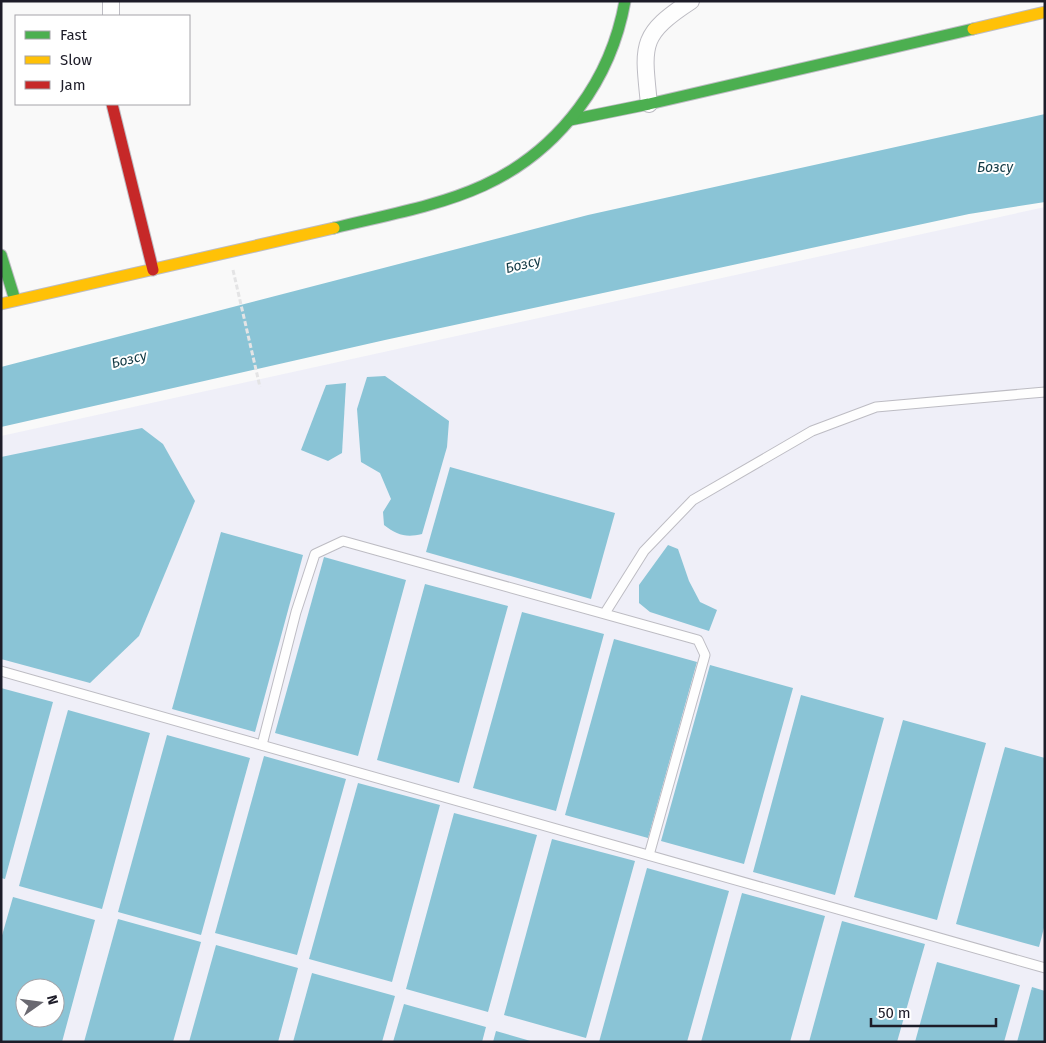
<svg xmlns="http://www.w3.org/2000/svg" width="1046" height="1043" viewBox="0 0 1046 1043" font-family="'Fira Sans',sans-serif">
<rect width="100%" height="100%" fill="#f9f9f9"/>
<path fill="#efeff8" fill-rule="evenodd" d="M1045 207V1042H1V436ZM25 988H55V1018H25Z"/>
<g fill="#8ac4d6" fill-rule="evenodd">
<polygon points="1045,114 1045,202 969,214 385,340 1,427 1,367 588,215"/>
<path d="M385 376 449 421 447 447 422 534C406 538 397 535 384 525L383 512 391 499 380 473 361 462 357 409 367 377Z"/>
<polygon points="346,383 342,453 328,461 301,450 326,385"/>
<polygon points="142,428 163,444 195,501 139,636 90,683 1,659 1,457"/>
<polygon points="450,467 615,513 591,599 426,552"/>
<polygon points="221,532 303,555 255,732 172,709"/>
<polygon points="668,545 678,549 689,581 700,602 717,610 709,631 650,612 639,603 639,585"/>
<polygon points="324,557 406,580 358,756 275,733"/>
<polygon points="425,584 508,606 459,783 377,760"/>
<polygon points="522,612 604,634 556,811 473,788"/>
<polygon points="614,639 697,662 648,838 565,815"/>
<polygon points="710,665 793,688 744,864 661,841"/>
<polygon points="1,688 53,702 5,879 1,878"/>
<polygon points="801,695 884,718 835,895 753,872"/>
<polygon points="68,710 150,733 102,909 19,886"/>
<polygon points="903,720 986,743 937,920 854,897"/>
<polygon points="167,735 250,758 201,935 118,912"/>
<polygon points="1005,747 1045,758 1045,924 1039,947 956,924"/>
<polygon points="264,756 346,779 297,955 215,933"/>
<polygon points="358,783 440,805 392,982 309,959"/>
<polygon points="454,813 537,835 488,1012 406,989"/>
<polygon points="552,839 635,861 586,1038 504,1015"/>
<polygon points="647,868 729,891 687,1042 599,1042"/>
<polygon points="742,893 825,916 790,1042 701,1042"/>
<path d="M13 897 95 920 62 1042H1V939ZM25 988H55V1018H25Z"/>
<polygon points="118,919 201,942 173,1042 84,1042"/>
<polygon points="842,921 925,944 897,1042 809,1042"/>
<polygon points="216,945 298,968 278,1042 189,1042"/>
<polygon points="937,962 1020,985 1004,1042 915,1042"/>
<polygon points="312,973 395,996 382,1042 293,1042"/>
<polygon points="1032,987 1045,991 1045,1042 1017,1042"/>
<polygon points="404,1004 486,1027 482,1042 393,1042"/>
<polygon points="496,1031 534,1042 493,1042"/>
</g>
<g fill="none" stroke-linecap="round" stroke-linejoin="round">
<g stroke="#bdbcc3" stroke-width="11">
<g id="lane">
<polyline points="605,613 644,551 693,500 812,431 876,407 1045,392"/>
<polyline points="1,671 1045,968"/>
<polyline points="262,745 296,612 315,554 343,541 698,640 705,655 649,855"/>
</g>
</g>
<g stroke="#bdbcc3" stroke-width="18">
<g id="street">
<polyline points="111,16 111,1"/>
<path d="M649 104C643 45 639 35 691 1"/>
</g>
</g>
<g stroke="#bdbcc3" stroke-width="13">
<g id="fast">
<polyline points="570,120 649,104 973,29"/>
<path d="M334 228C432 204 514 195 579 108 603 76 618 40 625 1"/>
<polyline points="1,255 15,300"/>
</g>
</g>
<g stroke="#bdbcc3" stroke-width="13">
<g id="slow">
<polyline points="973,29 1045,12"/>
<polyline points="1,304 334,228"/>
</g>
</g>
<g stroke="#bdbcc3" stroke-width="13">
<polyline id="jam" points="112,104 153,270"/>
</g>
<polyline stroke="#e4e4e5" stroke-width="3" stroke-dasharray="5 2.5" stroke-linecap="butt" points="233,270 260,387"/>
<use href="#lane" stroke="#fefefe" stroke-width="9"/>
<use href="#street" stroke="#fefefe" stroke-width="16"/>
<use href="#fast" stroke="#4caf50" stroke-width="11"/>
<use href="#slow" stroke="#ffc107" stroke-width="11"/>
<use href="#jam" stroke="#c62828" stroke-width="11"/>
</g>
<g text-anchor="middle" stroke-width="4" stroke-linejoin="round" paint-order="stroke">
<g font-size="14" font-style="italic" fill="#133a45" stroke="#fff">
<text x="995" y="172">Бозсу</text>
<text transform="translate(523 264) rotate(-14)" y="5">Бозсу</text>
<text transform="translate(129 359) rotate(-14)" y="5">Бозсу</text>
</g>
</g>
<rect width="1046" height="1043" fill="none" stroke="#1d1c28" stroke-width="5"/>
<rect x="15" y="15" width="175" height="90" fill="#ffffff" stroke="#a5a4a9"/>
<rect x="25" y="31" width="25" height="8" fill="#4caf50" stroke="#a5a4a9"/>
<text x="60" y="40" font-size="15" fill="#1d1c28">Fast</text>
<rect x="25" y="56" width="25" height="8" fill="#ffc107" stroke="#a5a4a9"/>
<text x="60" y="65" font-size="15" fill="#1d1c28">Slow</text>
<rect x="25" y="81" width="25" height="8" fill="#c62828" stroke="#a5a4a9"/>
<text x="60" y="90" font-size="15" fill="#1d1c28">Jam</text>
<g transform="translate(40 1003) rotate(76)"><circle r="24" fill="#ffffff" stroke="#a5a4a9"/>
<path d="M0-4L9 19L0 12L-9 19Z" fill="#6a6971"/>
<text y="-8" font-size="14" font-weight="bold" text-anchor="middle" fill="#1d1c28">N</text>
</g>
<path d="M871 1018v8h125v-8" fill="none" stroke="#1d1c28" stroke-width="2.5"/>
<text x="878" y="1018" font-size="15" fill="#1d1c28" stroke="#ffffff" stroke-width="4" paint-order="stroke">50 m</text>
</svg>
